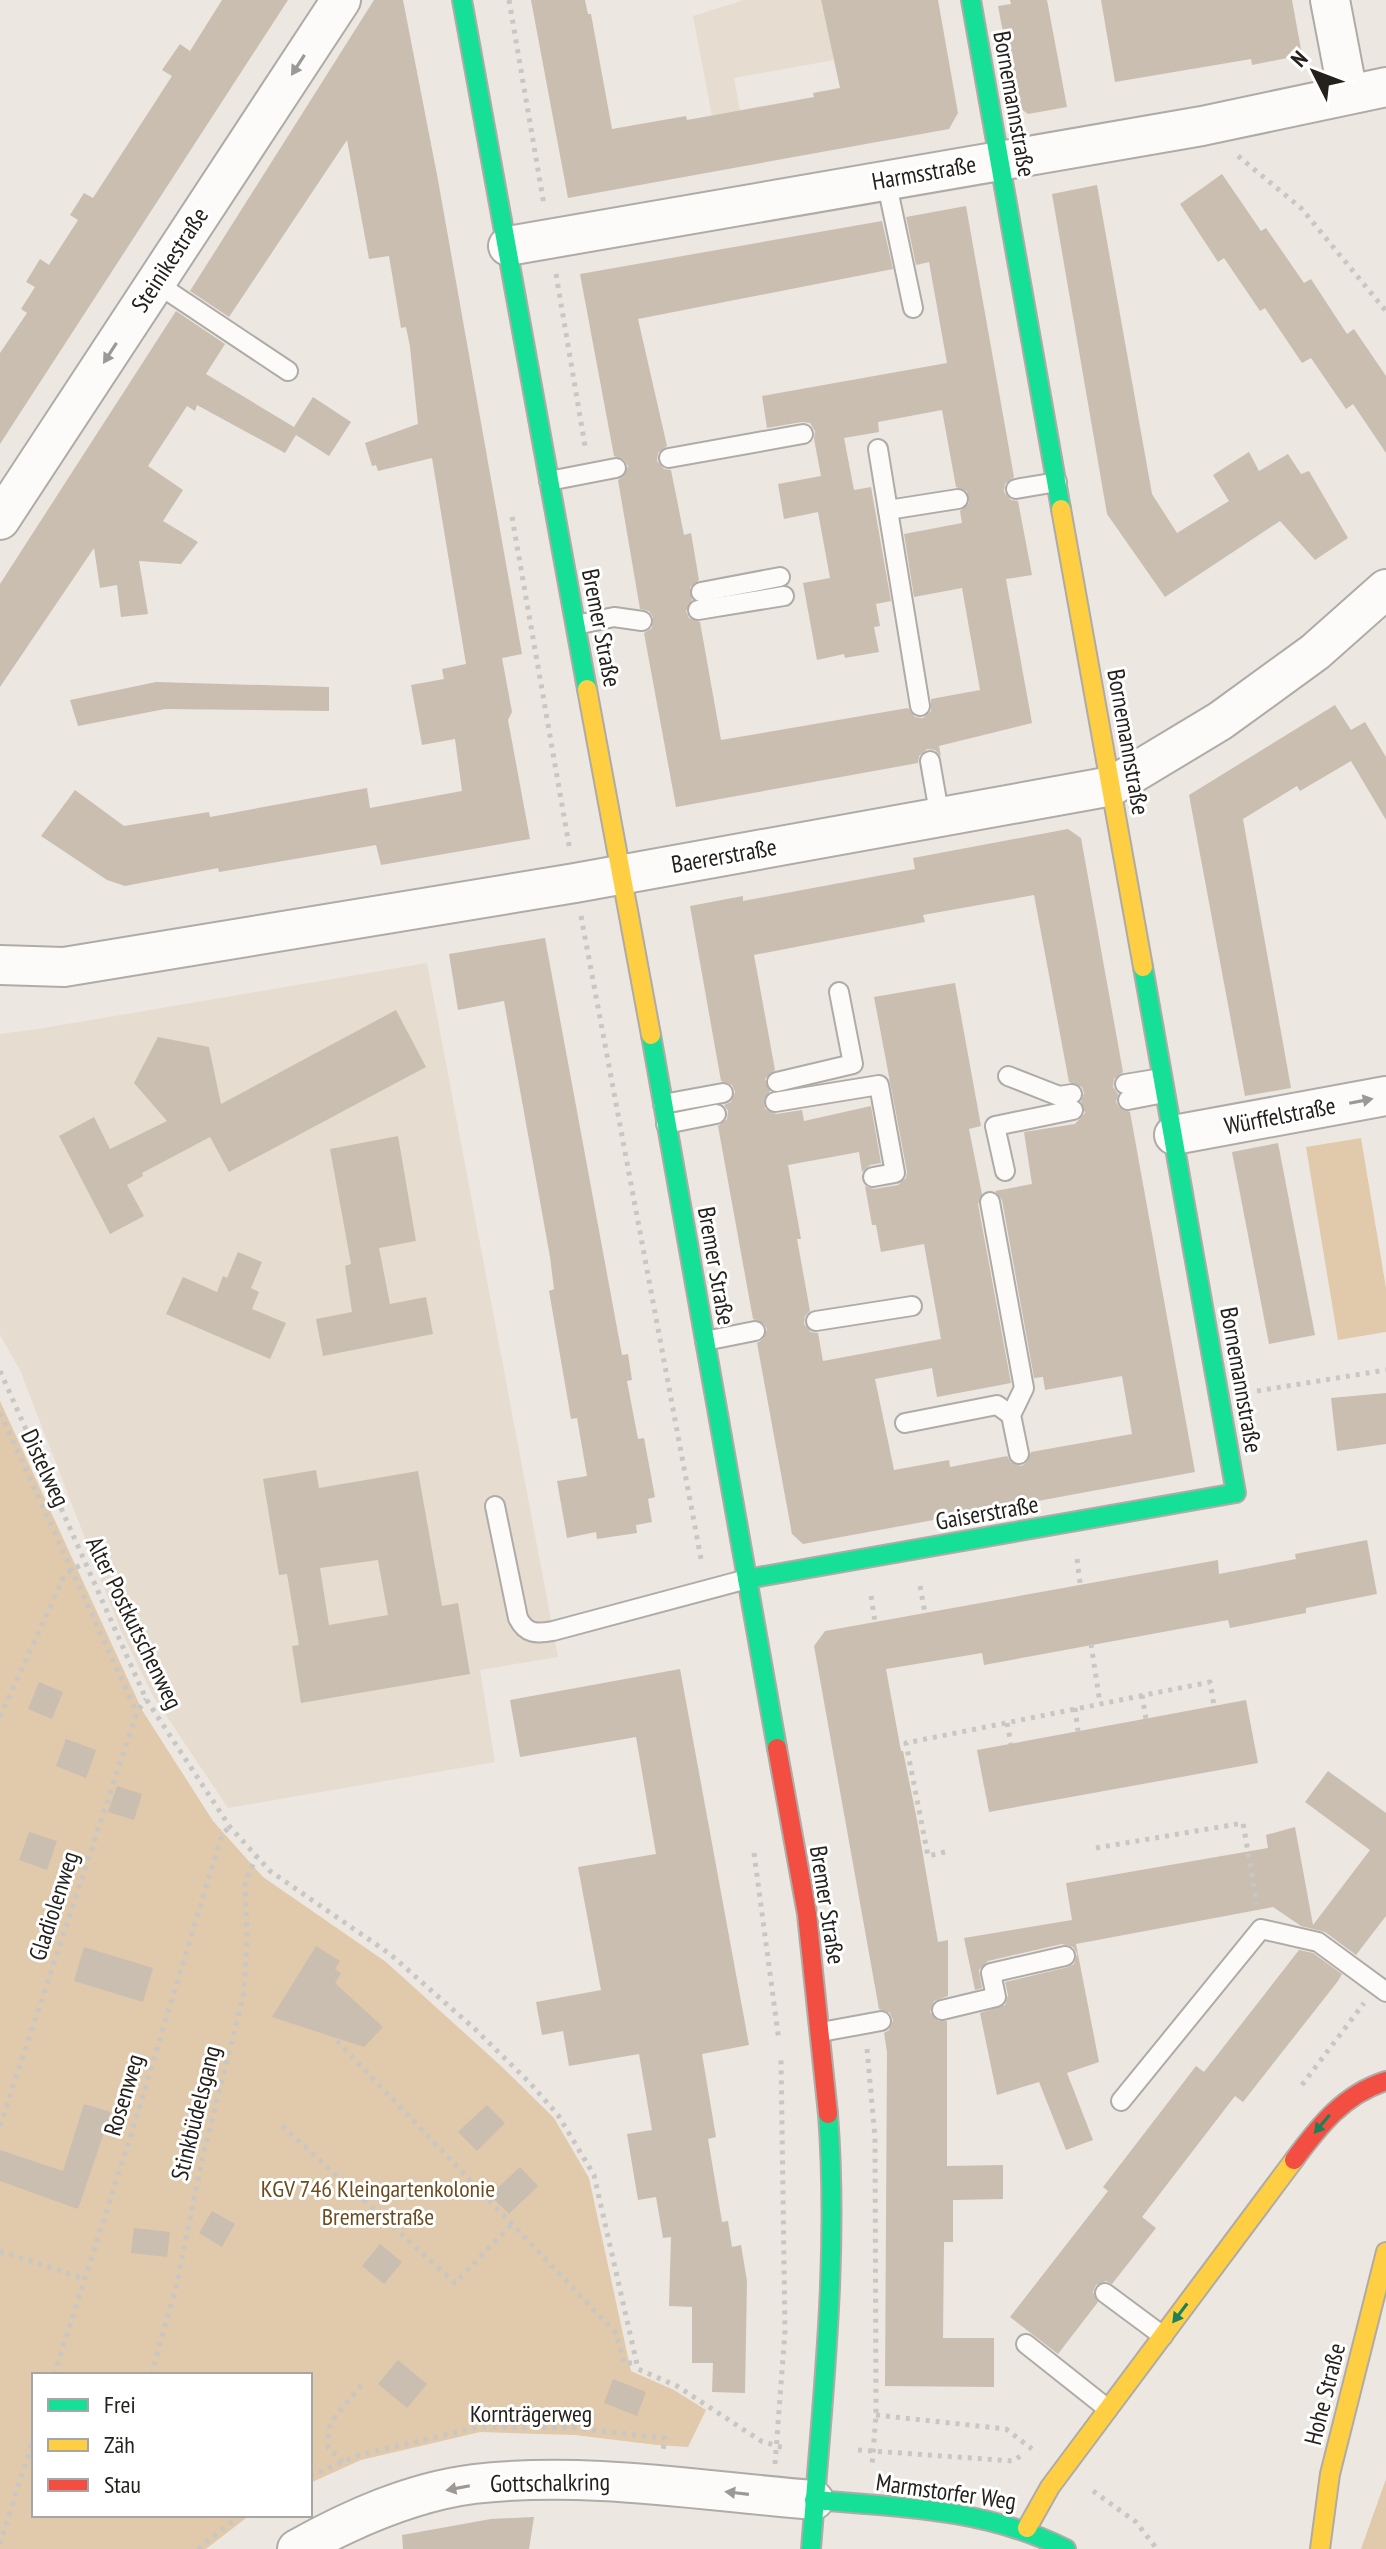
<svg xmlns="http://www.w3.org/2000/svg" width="1386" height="2549" viewBox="0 0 1386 2549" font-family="'PT Sans Narrow',sans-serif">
<rect width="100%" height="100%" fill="#ede7e1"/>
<g fill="#e7dcd0">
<polygon points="744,0 821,0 834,60 734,78 740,111 712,116 693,16"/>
<polygon points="427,963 558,1657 480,1670 495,1762 228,1808 153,1696 120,1629 20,1370 0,1335 0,1034 38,1029"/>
</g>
<g fill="#e1c9ac">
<polygon points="1361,1138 1386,1288 1386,1332 1338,1340 1306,1147"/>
<polygon points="0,1401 142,1710 213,1821 263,1877 386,1962 501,2066 554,2118 589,2178 631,2371 674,2390 706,2410 688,2447 657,2445 575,2435 480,2432 361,2460 310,2483 310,2375 34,2375 34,2515 250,2515 206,2549 0,2549"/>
<polygon points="1386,2479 1386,2549 1361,2549"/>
</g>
<g fill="#cabeb0" fill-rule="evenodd">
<polygon points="222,0 288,0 0,444 0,353 27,313 21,309 35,287 26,282 40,259 49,265 78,220 70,215 84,193 93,198 172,76 162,70 180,44 190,51"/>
<polygon points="374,0 403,0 438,180 522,654 502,658 512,712 508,720 530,839 381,865 376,845 219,872 218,868 125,886 107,880 41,836 75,790 124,826 209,812 210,817 367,788 370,808 462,791 455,739 422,745 411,685 444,679 442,669 466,664 432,458 378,471 376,465 372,466 365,443 418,424 410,347 406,327 401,328 389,256 369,259 347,140 229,317 190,291"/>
<polygon points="531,0 585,0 588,14 591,14 612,129 686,116 687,120 726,113 814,97 813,93 840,88 821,0 938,0 958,113 949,129 568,198"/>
<polygon points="1010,0 1047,0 1067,107 1028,114 1017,106 998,6 1011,4"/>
<polygon points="1101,0 1292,0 1302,55 1252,65 1251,59 1115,82"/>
<polygon points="1222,174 1261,231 1266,228 1304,283 1311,279 1347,334 1354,329 1386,376 1386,453 1353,404 1346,409 1311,358 1302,363 1265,308 1260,311 1224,258 1218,262 1180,204"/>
<polygon points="1097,185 1152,494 1177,533 1229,501 1213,475 1249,452 1259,471 1288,454 1301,474 1309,471 1348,538 1315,560 1280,521 1165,597 1107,514 1052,194"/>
<polygon points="966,206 1014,477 1005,484 1004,492 1011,500 1018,501 1032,575 1006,579 1032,723 939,746 941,756 935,750 927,749 919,756 918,763 676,807 644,633 652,628 653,617 649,611 640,609 618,480 624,476 628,466 624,460 614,456 580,274 882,221 893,269 638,319 667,446 658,453 657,461 664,469 671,470 684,535 691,533 699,580 690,587 692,600 686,611 689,618 700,622 721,740 908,708 915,717 923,718 931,711 931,699 980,690 962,588 914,597 904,534 962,523 960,511 969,503 967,491 956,487 942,410 878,422 879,432 844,438 854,490 871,487 891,601 876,604 880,626 874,627 879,652 845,658 844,654 817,660 803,583 830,578 818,512 784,519 778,484 821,476 814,439 815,431 810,423 802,422 767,428 762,396 947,363 929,262 916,265 906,217"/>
<polygon points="176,311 225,344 206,374 294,427 313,397 351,422 329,456 296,435 285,453 197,405 195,411 187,406 148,466 183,490 163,521 198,542 181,564 139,561 148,614 121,617 117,585 100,588 94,548 0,687 0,584"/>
<polygon points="156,682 329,687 329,711 165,709 78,726 70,700"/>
<polygon points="1335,705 1351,730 1365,722 1386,757 1386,820 1351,761 1300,791 1297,786 1243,819 1291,1088 1245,1096 1189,795"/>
<path d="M1068 829 1081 838 1123 1072 1114 1079 1113 1087 1118 1094 1116 1102 1119 1107 1130 1112 1195 1472 803 1544 792 1534 757 1343 763 1339 767 1329 763 1323 753 1319 718 1126 727 1119 728 1111 724 1105 731 1102 735 1092 732 1085 721 1081 690 906 743 896V901L915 869 913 858ZM1034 895 1069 1082 1082 1087 1084 1093 1081 1101 1085 1113 1075 1124 1024 1132 1032 1184 995 1191 1002 1200 1034 1378 1043 1377 1045 1390 1122 1376 1132 1434 1031 1452 1027 1462 1021 1466 1011 1462 1007 1456 950 1467 949 1460 894 1470 875 1379 932 1368 937 1397 1011 1383 978 1204 982 1194 969 1129 981 1126 955 983 874 997 907 1172 906 1178 898 1185 874 1189 865 1186 872 1225H876L881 1252 924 1244 941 1339 823 1361 818 1333 811 1332 804 1324 805 1316 810 1311 797 1239H801L788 1165 859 1152 862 1172 870 1165 881 1163 871 1106 804 1121 802 1110 776 1114 765 1109 764 1099 770 1091 765 1079 775 1070 754 955 925 922 923 915Z"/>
<polygon points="545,938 622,1355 628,1354 632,1380 627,1381 638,1439 644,1438 655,1497 648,1499 652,1522 636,1525 637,1533 597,1539 596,1532 567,1538 557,1481 587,1476 577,1418 571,1419 549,1291 554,1289 550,1257 504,1001 458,1010 449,954"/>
<polygon points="396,1010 426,1067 229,1172 210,1137 142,1173 143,1176 127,1185 144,1216 110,1234 59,1136 94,1117 110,1149 167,1121 134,1083 158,1037 209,1047 221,1104"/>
<polygon points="398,1136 416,1241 379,1248 390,1304 426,1297 433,1334 323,1356 316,1319 352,1312 345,1266 351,1264 330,1149"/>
<polygon points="1278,1143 1315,1335 1269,1344 1232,1152"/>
<polygon points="238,1252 262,1262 251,1288 259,1292 252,1309 286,1323 270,1359 166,1314 183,1277 217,1292 223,1276 227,1278"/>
<polygon points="1386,1393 1386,1444 1337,1451 1331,1398"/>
<path d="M316 1470 319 1488 418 1471 442 1606 458 1603 470 1674 301 1703 292 1646 299 1645 287 1574 279 1575 263 1479ZM378 1560 388 1615 329 1625 320 1568Z"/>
<polygon points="1367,1540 1377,1594 1306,1608 1306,1613 1230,1628 1228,1620 984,1665 982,1653 886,1669 901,1751 903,1751 917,1820 938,1942 948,1940 948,1996 934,2001 930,2012 938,2021 947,2021 947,2166 1003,2165 1003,2199 953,2200 953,2242 944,2242 943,2338 994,2338 994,2387 885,2386 887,2052 884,2033 889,2030 893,2020 890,2013 879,2009 814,1646 825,1631 1218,1560 1219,1574 1296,1559 1295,1554"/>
<polygon points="680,1669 749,2045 702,2054 716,2137 708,2139 722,2222 728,2221 732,2247 741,2245 747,2281 745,2393 712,2392 713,2363 692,2363 692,2307 669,2306 671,2237 663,2238 656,2197 638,2200 627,2134 652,2130 639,2054 569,2066 563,2031 542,2035 536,2002 601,1990 578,1867 656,1854 636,1737 520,1757 510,1700"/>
<polygon points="39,1682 63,1692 52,1719 28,1709"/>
<polygon points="1246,1700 1258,1763 989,1812 977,1750"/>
<polygon points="66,1739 96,1750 86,1778 56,1766"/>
<polygon points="1328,1771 1386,1813 1386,1916 1356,1955 1325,1932 1301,1926 1273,1907 1076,1944 1099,2062 1067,2073 1093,2140 1066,2150 1039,2082 997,2095 980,2013 1005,2005 1008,1995 1005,1982 1068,1967 1074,1964 1077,1954 1073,1947 1062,1944 988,1961 979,1970 982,1988 975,1990 964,1938 1072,1920 1066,1883 1268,1848 1266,1835 1295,1827 1313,1925 1370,1850 1305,1802"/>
<polygon points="117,1786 142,1794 134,1820 108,1812"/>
<polygon points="29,1832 57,1841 47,1870 19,1860"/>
<polygon points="316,1946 340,1961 335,1969 341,1973 335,1983 383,2027 364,2047 272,2017"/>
<polygon points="84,1947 153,1968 143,2002 74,1981"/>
<polygon points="1299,1950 1313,1953 1342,1974 1338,1981 1243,2102 1235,2096 1142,2217 1156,2228 1112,2284 1106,2281 1096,2285 1093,2292 1098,2302 1058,2354 1010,2317 1108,2191 1103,2187 1196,2066 1204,2072"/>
<polygon points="84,2104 111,2112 78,2209 0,2181 0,2150 63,2171"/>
<polygon points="487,2105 505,2123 477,2151 458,2132"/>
<polygon points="520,2167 538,2186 509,2214 490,2195"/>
<polygon points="212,2211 235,2224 222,2247 199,2233"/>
<polygon points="134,2228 170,2232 167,2257 131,2253"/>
<polygon points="380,2244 402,2262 384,2284 362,2266"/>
<polygon points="398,2360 427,2384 407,2408 378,2384"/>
<polygon points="613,2379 646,2392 637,2416 604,2403"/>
<polygon points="534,2517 529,2549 403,2549 402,2535 491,2519"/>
</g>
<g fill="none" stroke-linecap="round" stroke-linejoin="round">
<g stroke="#afaba6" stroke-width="22">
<g id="lane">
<polyline points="886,180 913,308"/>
<polyline points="156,283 288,371"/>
<polyline points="878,449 920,706"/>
<polyline points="669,458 803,434"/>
<polyline points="549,481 616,468"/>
<polyline points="1016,489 1057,482"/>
<polyline points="888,510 958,499"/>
<polyline points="701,592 780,577"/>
<polyline points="698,610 784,596"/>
<polyline points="576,625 614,617 642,621"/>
<polyline points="930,761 940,818"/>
<polyline points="1008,1076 1059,1096 1072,1094"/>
<polyline points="777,1082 853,1064 839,992"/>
<polyline points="1125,1084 1162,1078"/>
<polyline points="1128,1100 1164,1093"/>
<polyline points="775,1102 879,1085 895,1173 873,1177"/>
<polyline points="663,1104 723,1093"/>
<polyline points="666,1124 716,1114"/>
<polyline points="1005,1171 995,1126 1073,1110"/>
<polyline points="990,1202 1024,1388 1011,1415 1019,1454"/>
<polyline points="816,1321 912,1306"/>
<polyline points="705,1341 755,1331"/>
<polyline points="905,1423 997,1405 1011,1415"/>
<path d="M495 1506 518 1618C526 1634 536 1634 553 1631L747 1579"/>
<polyline points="942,2010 996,1997 991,1973 1065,1956"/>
<polyline points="821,2032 881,2021"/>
<polyline points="1121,2101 1261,1929 1318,1942 1386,1992"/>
<polyline points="1105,2293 1163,2336"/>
<polyline points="1026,2344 1108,2409"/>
</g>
</g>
<g stroke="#afaba6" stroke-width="42">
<g id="street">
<polyline points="1330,0 1348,94"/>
<polyline points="508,246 1202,126 1386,87"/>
<polyline points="0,520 341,0"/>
<polyline points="0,965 64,967 575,883 1112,786 1220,721 1315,652 1386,589"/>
<polyline points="1174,1135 1386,1096"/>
<path d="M297 2549C351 2519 411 2492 474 2484 587 2471 701 2491 814 2500"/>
</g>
</g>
<g stroke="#afaba6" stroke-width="22">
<g id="fast">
<polyline points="462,0 587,689"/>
<polyline points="971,0 1061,509"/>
<polyline points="651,1035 777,1748"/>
<polyline points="747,1579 1236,1493 1143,967"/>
<path d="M814 2500C901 2507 987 2509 1066 2549"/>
<path d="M811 2549C822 2404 839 2260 828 2114"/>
</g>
</g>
<g stroke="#afaba6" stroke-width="22">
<g id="slow">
<polyline points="1061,509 1143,967"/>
<polyline points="587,689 651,1035"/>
<polyline points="1027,2528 1050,2487 1294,2160"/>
<polyline points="1320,2549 1330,2474 1386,2252"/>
</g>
</g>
<g stroke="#afaba6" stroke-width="22">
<g id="jam">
<polyline points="777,1748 807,1914 828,2114"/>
<path d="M1294 2160C1319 2126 1344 2094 1386 2081"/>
</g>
</g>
<g stroke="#c8c7c3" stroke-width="5" stroke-dasharray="4 6" stroke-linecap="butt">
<polyline points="509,0 544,205"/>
<polyline points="1238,156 1301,208 1386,311"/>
<polyline points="556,274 585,446"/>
<polyline points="512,517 570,851"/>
<polyline points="581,916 701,1559"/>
<polyline points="0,1371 146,1699 230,1827 270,1871 390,1954 476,2030 530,2083 558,2115 594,2175 638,2369 677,2386 761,2441 784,2448"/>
<polyline points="1257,1391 1386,1370"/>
<polyline points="0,1413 136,1711"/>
<polyline points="1077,1559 1080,1583"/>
<polyline points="920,1586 925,1613"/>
<polyline points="871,1596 875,1622"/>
<polyline points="1091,1644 1100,1703"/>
<polyline points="1142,1695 1146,1719"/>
<polyline points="1075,1708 1078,1731"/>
<polyline points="0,1717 65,1574 84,1563"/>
<polyline points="1007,1723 1011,1744"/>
<polyline points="1096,1848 1243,1823 1257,1904"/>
<polyline points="945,1852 928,1856 906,1743 1210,1682 1214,1706"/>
<polyline points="754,1853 779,2041"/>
<polyline points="337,2041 616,2333 624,2364 636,2362"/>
<polyline points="867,2049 875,2137 876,2415 872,2466"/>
<polyline points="1302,2085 1364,2003"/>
<polyline points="0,2126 137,1712 146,1699"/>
<polyline points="282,2126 455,2283 513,2223"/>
<polyline points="0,2251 85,2279"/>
<polyline points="54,2375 130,2138 219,1844 223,1833 230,1827"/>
<polyline points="151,2375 176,2287 203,2155 244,1993 247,1939 245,1882 256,1858"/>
<polyline points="876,2415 1006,2429 1032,2449"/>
<polyline points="858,2450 1013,2461 1025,2453"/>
<polyline points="343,2462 328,2447 329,2428 334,2418 364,2382"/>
<polyline points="775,2464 785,2331 781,2059"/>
<polyline points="310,2476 359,2455 479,2427 575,2428 665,2438 663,2450"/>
<polyline points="1093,2491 1136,2522 1157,2549"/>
<polyline points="0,2544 34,2437"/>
<polyline points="198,2549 240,2515"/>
</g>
<use href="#lane" stroke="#fcfbfa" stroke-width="18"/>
<use href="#street" stroke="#fcfbfa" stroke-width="38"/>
<use href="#fast" stroke="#16e098" stroke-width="18"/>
<use href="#slow" stroke="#ffcf43" stroke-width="18"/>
<use href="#jam" stroke="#f24e42" stroke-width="18"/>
</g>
<defs><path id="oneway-solid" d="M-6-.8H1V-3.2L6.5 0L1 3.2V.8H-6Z" transform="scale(2)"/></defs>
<g fill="#9b9896">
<use href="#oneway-solid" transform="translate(298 65) rotate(123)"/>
<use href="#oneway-solid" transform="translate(110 353) rotate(123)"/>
<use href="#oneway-solid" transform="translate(1361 1101) rotate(-11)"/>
<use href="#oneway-solid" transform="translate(458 2488) rotate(169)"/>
<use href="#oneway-solid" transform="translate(737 2493) rotate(-173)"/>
</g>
<g fill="#1d805a">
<use href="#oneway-solid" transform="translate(1322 2124) rotate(130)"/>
<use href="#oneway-solid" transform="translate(1180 2313) rotate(127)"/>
</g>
<g text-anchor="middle" stroke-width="6" stroke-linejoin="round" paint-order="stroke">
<g font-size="24" fill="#24201c" stroke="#fff">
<text transform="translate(1014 104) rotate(80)" y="8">Bornemannstraße</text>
<text transform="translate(924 173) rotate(-10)" y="8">Harmsstraße</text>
<text transform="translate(170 260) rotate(-57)" y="8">Steinikestraße</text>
<text transform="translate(601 628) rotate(79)" y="8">Bremer Straße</text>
<text transform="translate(1128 742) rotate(80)" y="8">Bornemannstraße</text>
<text transform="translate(724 856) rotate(-10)" y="8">Baererstraße</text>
<text transform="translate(1280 1116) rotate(-11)" y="8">Würffelstraße</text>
<text transform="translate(716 1266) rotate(80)" y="8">Bremer Straße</text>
<text transform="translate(1241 1380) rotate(80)" y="8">Bornemannstraße</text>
<text transform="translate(45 1468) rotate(65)" y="8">Distelweg</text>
<text transform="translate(987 1513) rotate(-10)" y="8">Gaiserstraße</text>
<text transform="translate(134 1623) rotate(64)" y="8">Alter Postkutschenweg</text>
<text transform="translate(827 1905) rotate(81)" y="8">Bremer Straße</text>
<text transform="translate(54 1906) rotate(-72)" y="8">Gladiolenweg</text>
<text transform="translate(124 2095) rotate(-73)" y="8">Rosenweg</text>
<text transform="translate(196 2113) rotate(-76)" y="8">Stinkbüdelsgang</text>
<text transform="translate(1325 2394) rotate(-76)" y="8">Hohe Straße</text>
<text x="531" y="2422">Kornträgerweg</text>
<text transform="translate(550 2483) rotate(-1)" y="8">Gottschalkring</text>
<text transform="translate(946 2492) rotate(8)" y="8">Marmstorfer Weg</text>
</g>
<g font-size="24" fill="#6c4c1e" stroke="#fff">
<text x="378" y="2197">KGV 746 Kleingartenkolonie<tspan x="378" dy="28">Bremerstraße</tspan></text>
</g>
</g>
<rect x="32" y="2373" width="280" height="144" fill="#ffffff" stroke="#a7a6a4" stroke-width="2"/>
<rect x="48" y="2399" width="40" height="12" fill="#16e098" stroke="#a7a6a4" stroke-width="2"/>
<text x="104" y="2413" font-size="24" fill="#24201c">Frei</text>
<rect x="48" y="2439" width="40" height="12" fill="#ffcf43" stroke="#a7a6a4" stroke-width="2"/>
<text x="104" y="2453" font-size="24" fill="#24201c">Zäh</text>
<rect x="48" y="2479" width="40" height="12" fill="#f24e42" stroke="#a7a6a4" stroke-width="2"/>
<text x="104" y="2493" font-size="24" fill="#24201c">Stau</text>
<g transform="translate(1314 72) rotate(312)" stroke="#ffffff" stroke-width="6" paint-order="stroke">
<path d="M0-6L14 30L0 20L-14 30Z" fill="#24201c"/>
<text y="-12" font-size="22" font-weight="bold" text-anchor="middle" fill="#24201c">N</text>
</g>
</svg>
